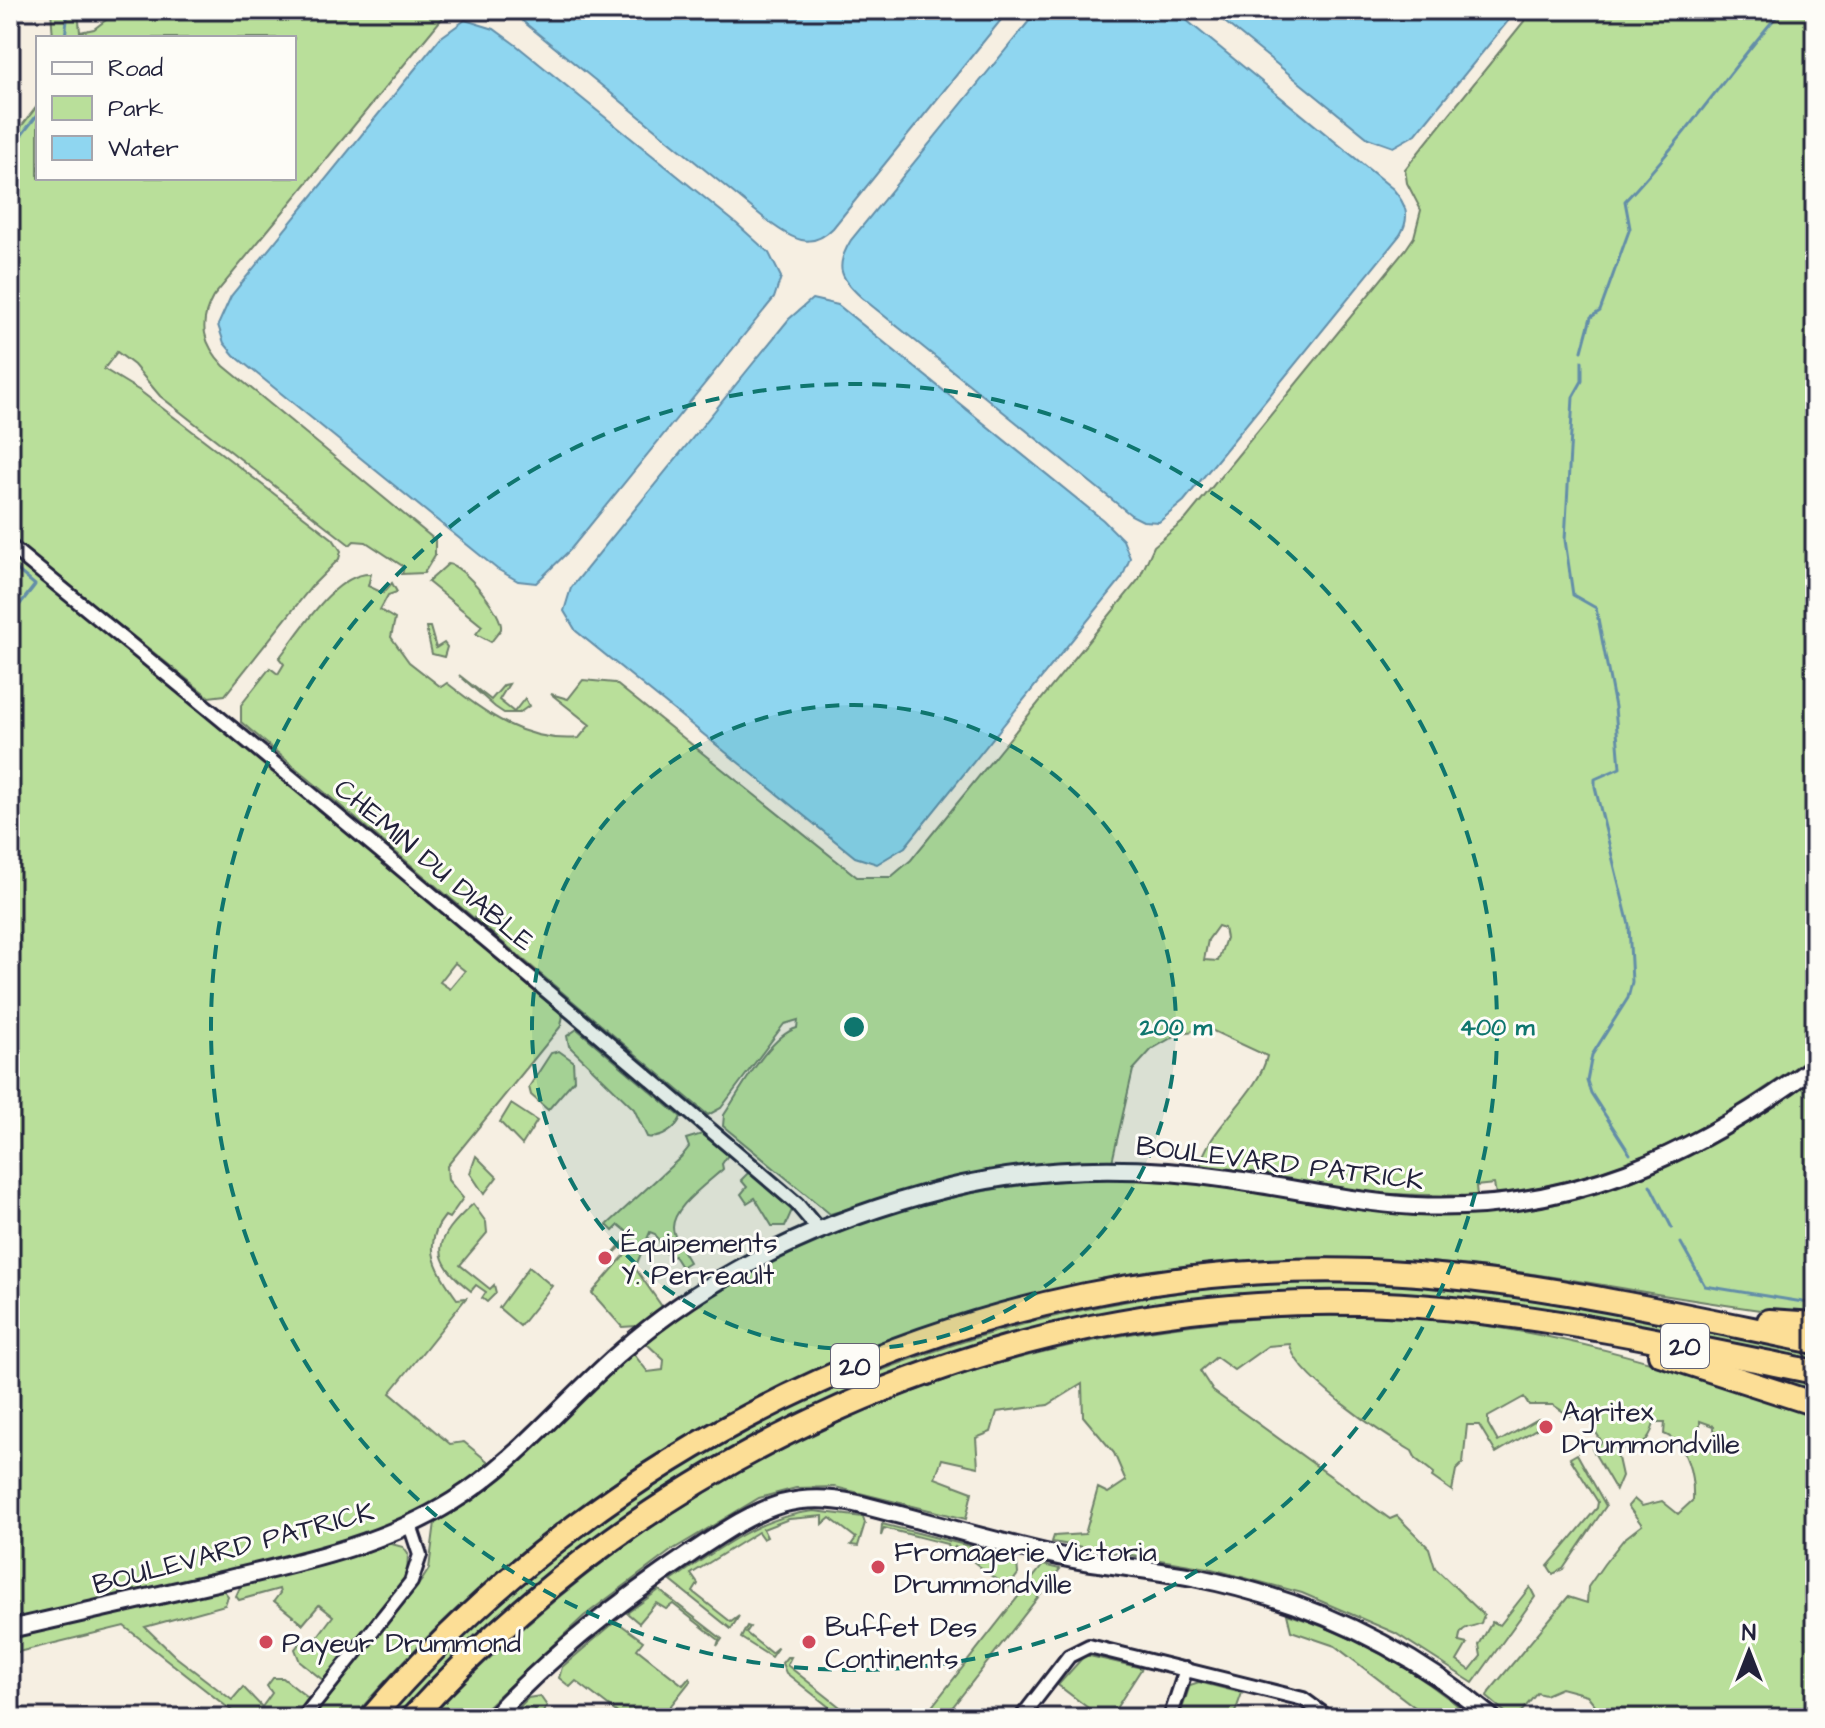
<svg xmlns="http://www.w3.org/2000/svg" width="1825" height="1728" viewBox="0 0 1825 1728" font-family="'Architects Daughter',sans-serif">
<rect width="100%" height="100%" fill="#f6efe2"/>
<filter id="ink" filterUnits="userSpaceOnUse"><feTurbulence type="fractalNoise" baseFrequency=".0125" numOctaves="2"/><feDisplacementMap in="SourceGraphic" scale="16" xChannelSelector="R" yChannelSelector="G"/><feConvolveMatrix kernelMatrix="1 2 1 2 8 2 1 2 1" color-interpolation-filters="sRGB"/></filter>
<g filter="url(#ink)">
<g fill="#b9df9a" stroke="#6e806a" stroke-width="2" fill-rule="evenodd">
<path d="M51 10H78L80 32 94 29 119 10H449L213 297C198 324 203 344 224 366L435 540V555L424 573 402 574 404 567 366 542 354 541 350 545 160 396 134 365 117 352 104 369 140 391 333 539 341 551 339 559 312 586 225 695 209 697 10 537V141L38 105V178H294V38H53Z"/>
<path d="M1533 10H1815V1053C1715 1127 1622 1180 1496 1194L1494 1184 1476 1186 1477 1196 1382 1194 1200 1167C1206 1130 1259 1094 1267 1056L1209 1029 1180 1033 1152 1049 1133 1070 1112 1162 1049 1163 967 1175 830 1214 723 1126 724 1115C741 1090 769 1036 797 1028L798 1020 784 1024 721 1108 708 1115 241 722V705L270 668 278 674 284 664 279 658C300 632 335 572 371 574L368 586 383 593 392 583 397 592 388 595 380 610 395 619 391 637 409 662 441 687 447 683C487 714 525 743 579 738L590 725 551 694 568 699 583 680 615 683 857 877H891L911 860 1139 579 1154 546 1186 519 1406 249 1414 237 1421 210 1407 183 1405 169ZM1218 926 1224 928 1226 938 1218 961 1204 960 1208 940Z"/>
<path d="M10 554 188 698 563 1015 561 1026 447 1166 448 1180 463 1198 449 1218 445 1216C420 1246 438 1273 457 1299L466 1298 390 1393 450 1444 464 1442 491 1464C423 1527 328 1546 241 1567 164 1586 87 1603 10 1620ZM455 963 465 971 450 989 440 982Z"/>
<path d="M448 564C462 564 504 614 501 629L491 642 476 634 482 626 428 582Z"/>
<polygon points="426,627 430,627 436,648 444,643 447,647 444,657 432,654"/>
<polygon points="459,675 491,700 504,685 509,684 499,700 514,712 525,698 529,706 519,713 504,713 495,707"/>
<path d="M577 1029 681 1117C676 1129 661 1140 647 1137L634 1109 569 1046 567 1036Z"/>
<polygon points="559,1051 573,1061 574,1080 548,1110 531,1095 529,1087 551,1053"/>
<path d="M1815 1075V1317C1676 1302 1540 1268 1400 1260 1000 1239 611 1412 353 1718H313L422 1580 429 1569 435 1522 472 1501 506 1475 632 1352 648 1372 663 1370 664 1360 645 1342C811 1215 1018 1157 1226 1187 1339 1203 1447 1227 1561 1203 1658 1182 1735 1131 1815 1075Z"/>
<polygon points="511,1104 537,1121 522,1145 500,1122"/>
<path d="M702 1134 728 1155 722 1164 723 1169C709 1182 666 1211 674 1233 677 1243 684 1253 689 1262L681 1267 674 1256 669 1258 655 1234 650 1232 635 1268 663 1308 637 1326 622 1327 592 1293 624 1256 627 1247 624 1244 608 1259 630 1234 619 1225 613 1231 607 1225 681 1157 689 1147 686 1139Z"/>
<polygon points="476,1156 497,1177 484,1194 470,1173"/>
<polygon points="749,1172 792,1210 785,1226 772,1226 755,1198 747,1203 741,1194 747,1187 741,1180"/>
<path d="M473 1204 486 1222 487 1233 460 1265 490 1289 494 1285 496 1293 487 1302 482 1298 486 1292 476 1285 471 1291C428 1257 434 1240 473 1204Z"/>
<polygon points="529,1267 552,1286 520,1326 499,1308"/>
<path d="M1296 1281 1410 1283 1516 1294 1815 1351V1364C1710 1348 1605 1332 1500 1316 1450 1308 1398 1296 1347 1293 1283 1289 1216 1297 1153 1306 855 1349 601 1498 399 1718H383C464 1633 546 1549 646 1485 701 1449 764 1421 822 1389L841 1387C986 1325 1139 1290 1296 1281Z"/>
<path d="M1319 1315C1356 1316 1392 1316 1429 1319 1561 1330 1689 1373 1815 1412V1718H1600L1601 1712 1587 1695 1561 1688 1545 1695 1537 1693 1516 1718H1512L1487 1697 1489 1692 1568 1597 1587 1603 1588 1587 1604 1564 1624 1539 1642 1525 1628 1506 1634 1499 1642 1506 1662 1501 1678 1514 1693 1500C1694 1478 1688 1443 1664 1434L1665 1422H1654C1653 1433 1642 1449 1631 1453L1620 1445 1616 1449 1622 1476 1616 1490 1592 1449 1602 1442 1581 1409 1570 1416 1553 1405H1529L1524 1397 1488 1417V1424L1498 1442 1538 1419 1543 1420 1541 1426 1496 1453 1479 1425H1467L1463 1463 1456 1470 1452 1491 1432 1477 1434 1473 1416 1459 1412 1451C1384 1435 1293 1375 1290 1344L1268 1346 1234 1370 1216 1357 1200 1371 1213 1391 1390 1519 1397 1516 1429 1548 1435 1568 1484 1615 1481 1623C1471 1629 1459 1624 1459 1642L1467 1644 1457 1661 1470 1670 1481 1656 1479 1645 1492 1622 1500 1625 1530 1587 1535 1597 1473 1683 1395 1633 1302 1593 1208 1568 1052 1542 1054 1536 1085 1534 1098 1488 1108 1493 1126 1481 1114 1453 1083 1416 1082 1384 1048 1405 997 1412 991 1432 976 1438 978 1467 942 1459 935 1478 972 1492 966 1519 835 1487 796 1488 759 1498 672 1550 584 1616 475 1718H429C675 1461 962 1327 1319 1315ZM1700 1421 1714 1426 1715 1453 1700 1442Z"/>
<polygon points="1734,1368 1815,1384 1815,1399"/>
<polygon points="1577,1454 1606,1506 1563,1569 1553,1574 1548,1566 1597,1508 1598,1502 1570,1458"/>
<path d="M814 1511 863 1517 865 1523 858 1546 851 1545 856 1538 830 1518 823 1524V1516L789 1519 763 1529 767 1537 763 1539 758 1532 691 1574 698 1584 693 1592 731 1622 739 1616 731 1629 671 1581C715 1551 760 1516 814 1511Z"/>
<polygon points="882,1524 1009,1556 1017,1562 1018,1574 1005,1592 1000,1593 1003,1585 955,1547 949,1554 947,1544 884,1528 881,1536"/>
<polygon points="388,1543 403,1547 408,1554 407,1575 323,1680 300,1662 295,1649 303,1639 312,1644 333,1616 319,1605 303,1624 274,1601 280,1593 279,1589 239,1600 236,1596 241,1585 332,1563"/>
<polygon points="1043,1565 1060,1569 944,1718 923,1718"/>
<polygon points="218,1590 224,1591 228,1596 225,1605 145,1627 176,1657 232,1700 243,1687 262,1707 272,1693 267,1686 273,1678 283,1678 308,1698 295,1718 241,1718 124,1626 10,1654 10,1638"/>
<polygon points="659,1590 722,1639 717,1646 719,1640 673,1604 666,1609 656,1603 639,1623 627,1613"/>
<path d="M1287 1614C1356 1635 1419 1672 1473 1718H1429L1335 1646 1291 1631Z"/>
<polygon points="616,1621 643,1641 637,1649 683,1685 689,1678 691,1680 661,1718 637,1718 642,1710 635,1718 624,1718 576,1681 570,1687 559,1678 562,1667"/>
<polygon points="747,1626 750,1627 746,1633 771,1653 778,1647 771,1657 741,1638"/>
<polygon points="1085,1655 1142,1668 1115,1710 1100,1717 1058,1685"/>
<polygon points="787,1657 791,1657 787,1665 854,1718 843,1718 786,1673 782,1663"/>
<polygon points="1199,1682 1242,1693 1233,1718 1179,1718 1190,1685"/>
<polygon points="540,1696 547,1706 541,1715 534,1710 527,1718 509,1718 528,1698"/>
</g>
<g fill="#8fd6f0" stroke="#638ea8" stroke-width="2">
<path d="M509 10H1009L833 228C811 251 792 239 769 222Z"/>
<path d="M1038 10H1174L1393 189C1406 204 1411 217 1400 235L1184 501 1159 522 1143 521 1131 515 861 297C839 277 835 266 851 240Z"/>
<polygon points="1210,10 1517,10 1416,134 1393,147 1368,138"/>
<polygon points="465,20 494,29 516,45 737,224 769,253 781,277 774,298 570,550 536,583 518,581 497,569 234,355 224,343 218,325 231,296 440,38"/>
<polygon points="812,299 838,305 1103,520 1123,540 1130,558 1122,578 905,847 877,864 855,857 576,631 564,611 571,588 789,319"/>
</g>
<g fill="none" stroke-linecap="round" stroke-linejoin="round">
<g stroke="#638ea8" stroke-width="3">
<polyline points="65,38 68,10"/>
<polyline points="10,150 38,114"/>
<path d="M1582 351 1591 317 1600 311 1630 228 1625 201C1682 141 1728 72 1782 10"/>
<polyline points="1582,361 1582,381 1573,397 1565,540 1573,595 1596,608 1615,707 1620,768 1595,779 1595,787 1629,925 1632,982 1628,998 1592,1055 1587,1081 1591,1093 1630,1154"/>
<polyline points="10,564 35,585 10,617"/>
<polyline points="1650,1185 1672,1228"/>
<polyline points="1681,1243 1705,1286 1815,1304"/>
</g>
<g stroke="#22223b" stroke-width="18">
<g id="minor">
<path d="M10 546C275 762 537 981 797 1204L819 1230"/>
<polyline points="303,1718 411,1582 420,1555 410,1525"/>
<polyline points="1021,1718 1069,1656 1089,1646 1303,1699 1329,1718"/>
<polyline points="1170,1718 1186,1669"/>
</g>
</g>
<g stroke="#22223b" stroke-width="22">
<g id="tertiary">
<path d="M10 1629C80 1613 151 1597 221 1581 301 1562 383 1545 453 1501 518 1461 565 1400 622 1351 713 1271 828 1218 945 1189 1038 1166 1135 1165 1229 1179 1291 1188 1352 1202 1415 1206 1570 1213 1693 1156 1815 1066"/>
<path d="M492 1718C551 1655 618 1602 690 1554 719 1535 748 1514 781 1504 806 1497 829 1498 854 1503 927 1521 999 1544 1073 1559 1112 1566 1153 1570 1193 1577 1306 1599 1404 1644 1492 1718"/>
</g>
</g>
<g stroke="#22223b" stroke-width="28">
<g id="motorway">
<polyline points="1769,1321 1815,1324"/>
<polyline points="1660,1354 1815,1404"/>
<path d="M371 1718C617 1430 987 1258 1368 1271 1519 1277 1667 1312 1815 1342"/>
<path d="M412 1718C654 1452 998 1294 1360 1303 1514 1307 1665 1342 1815 1372"/>
</g>
</g>
<use href="#minor" stroke="#fdfcf7" stroke-width="12"/>
<use href="#tertiary" stroke="#fdfcf7" stroke-width="16"/>
<use href="#motorway" stroke="#fcde96" stroke-width="22"/>
</g>
</g>
<circle cx="854" cy="1027" r="322" fill="#0f766e" fill-opacity=".12"/>
<g fill="none" stroke="#0f766e" stroke-width="4" stroke-dasharray="14 10">
<circle cx="854" cy="1027" r="322"/>
<circle cx="854" cy="1027" r="643"/>
</g>
<g fill="#d1495b" stroke="#fdfcf7" stroke-width="3">
<circle cx="605" cy="1258" r="8"/>
<circle cx="1546" cy="1427" r="8"/>
<circle cx="878" cy="1567" r="8"/>
<circle cx="266" cy="1642" r="8"/>
<circle cx="809" cy="1642" r="8"/>
</g>
<g text-anchor="middle" stroke-width="6" stroke-linejoin="round" paint-order="stroke">
<g fill="#fdfcf7" stroke="#646373" stroke-width="2">
<rect x="1661" y="1324" width="48" height="44" rx="6"/>
<rect x="831" y="1344" width="48" height="44" rx="6"/>
</g>
<g font-size="26" font-weight="bold" fill="#22223b">
<text x="1685" y="1355">20</text>
<text x="855" y="1375">20</text>
</g>
<g font-size="28" fill="#22223b" stroke="#fdfcf7">
<text transform="translate(435 864) rotate(40)" y="10">CHEMIN DU DIABLE</text>
<text transform="translate(1280 1162) rotate(7)" y="10">BOULEVARD PATRICK</text>
<text transform="translate(233 1547) rotate(-15)" y="10">BOULEVARD PATRICK</text>
</g>
<g font-size="28" fill="#22223b" stroke="#fdfcf7" text-anchor="start">
<text x="621" y="1252">Équipements<tspan x="621" dy="32">Y. Perreault</tspan></text>
<text x="1562" y="1421">Agritex<tspan x="1562" dy="32">Drummondville</tspan></text>
<text x="894" y="1561">Fromagerie Victoria<tspan x="894" dy="32">Drummondville</tspan></text>
<text x="825" y="1636">Buffet Des<tspan x="825" dy="32">Continents</tspan></text>
<text x="282" y="1652">Payeur Drummond</text>
</g>
</g>
<circle cx="854" cy="1027" r="12" fill="#0f766e" stroke="#fdfcf7" stroke-width="4"/>
<g font-size="24" text-anchor="middle" font-weight="bold" fill="#0f766e" stroke="#fdfcf7" stroke-width="6" stroke-linejoin="round" paint-order="stroke">
<text x="1176" y="1035">200 m</text>
<text x="1497" y="1035">400 m</text>
</g>
<rect width="1825" height="1728" fill="none" stroke="#fdfcf7" stroke-width="40"/>
<rect x="20" y="20" width="1785" height="1688" fill="none" stroke="#22223b" stroke-width="3" filter="url(#ink)"/>
<rect x="36" y="36" width="260" height="144" fill="#fdfcf7" stroke="#a5a5ac" stroke-width="2"/>
<rect x="52" y="62" width="40" height="12" fill="#fdfcf7" stroke="#a5a5ac" stroke-width="2"/>
<text x="108" y="76" font-size="24" fill="#22223b">Road</text>
<rect x="52" y="96" width="40" height="24" fill="#b9df9a" stroke="#a5a5ac" stroke-width="2"/>
<text x="108" y="116" font-size="24" fill="#22223b">Park</text>
<rect x="52" y="136" width="40" height="24" fill="#8fd6f0" stroke="#a5a5ac" stroke-width="2"/>
<text x="108" y="156" font-size="24" fill="#22223b">Water</text>
<g transform="translate(1749 1652)" stroke="#fdfcf7" stroke-width="6" paint-order="stroke">
<path d="M0-6L14 30L0 20L-14 30Z" fill="#22223b"/>
<text y="-12" font-size="22" font-weight="bold" text-anchor="middle" fill="#22223b">N</text>
</g>
</svg>
